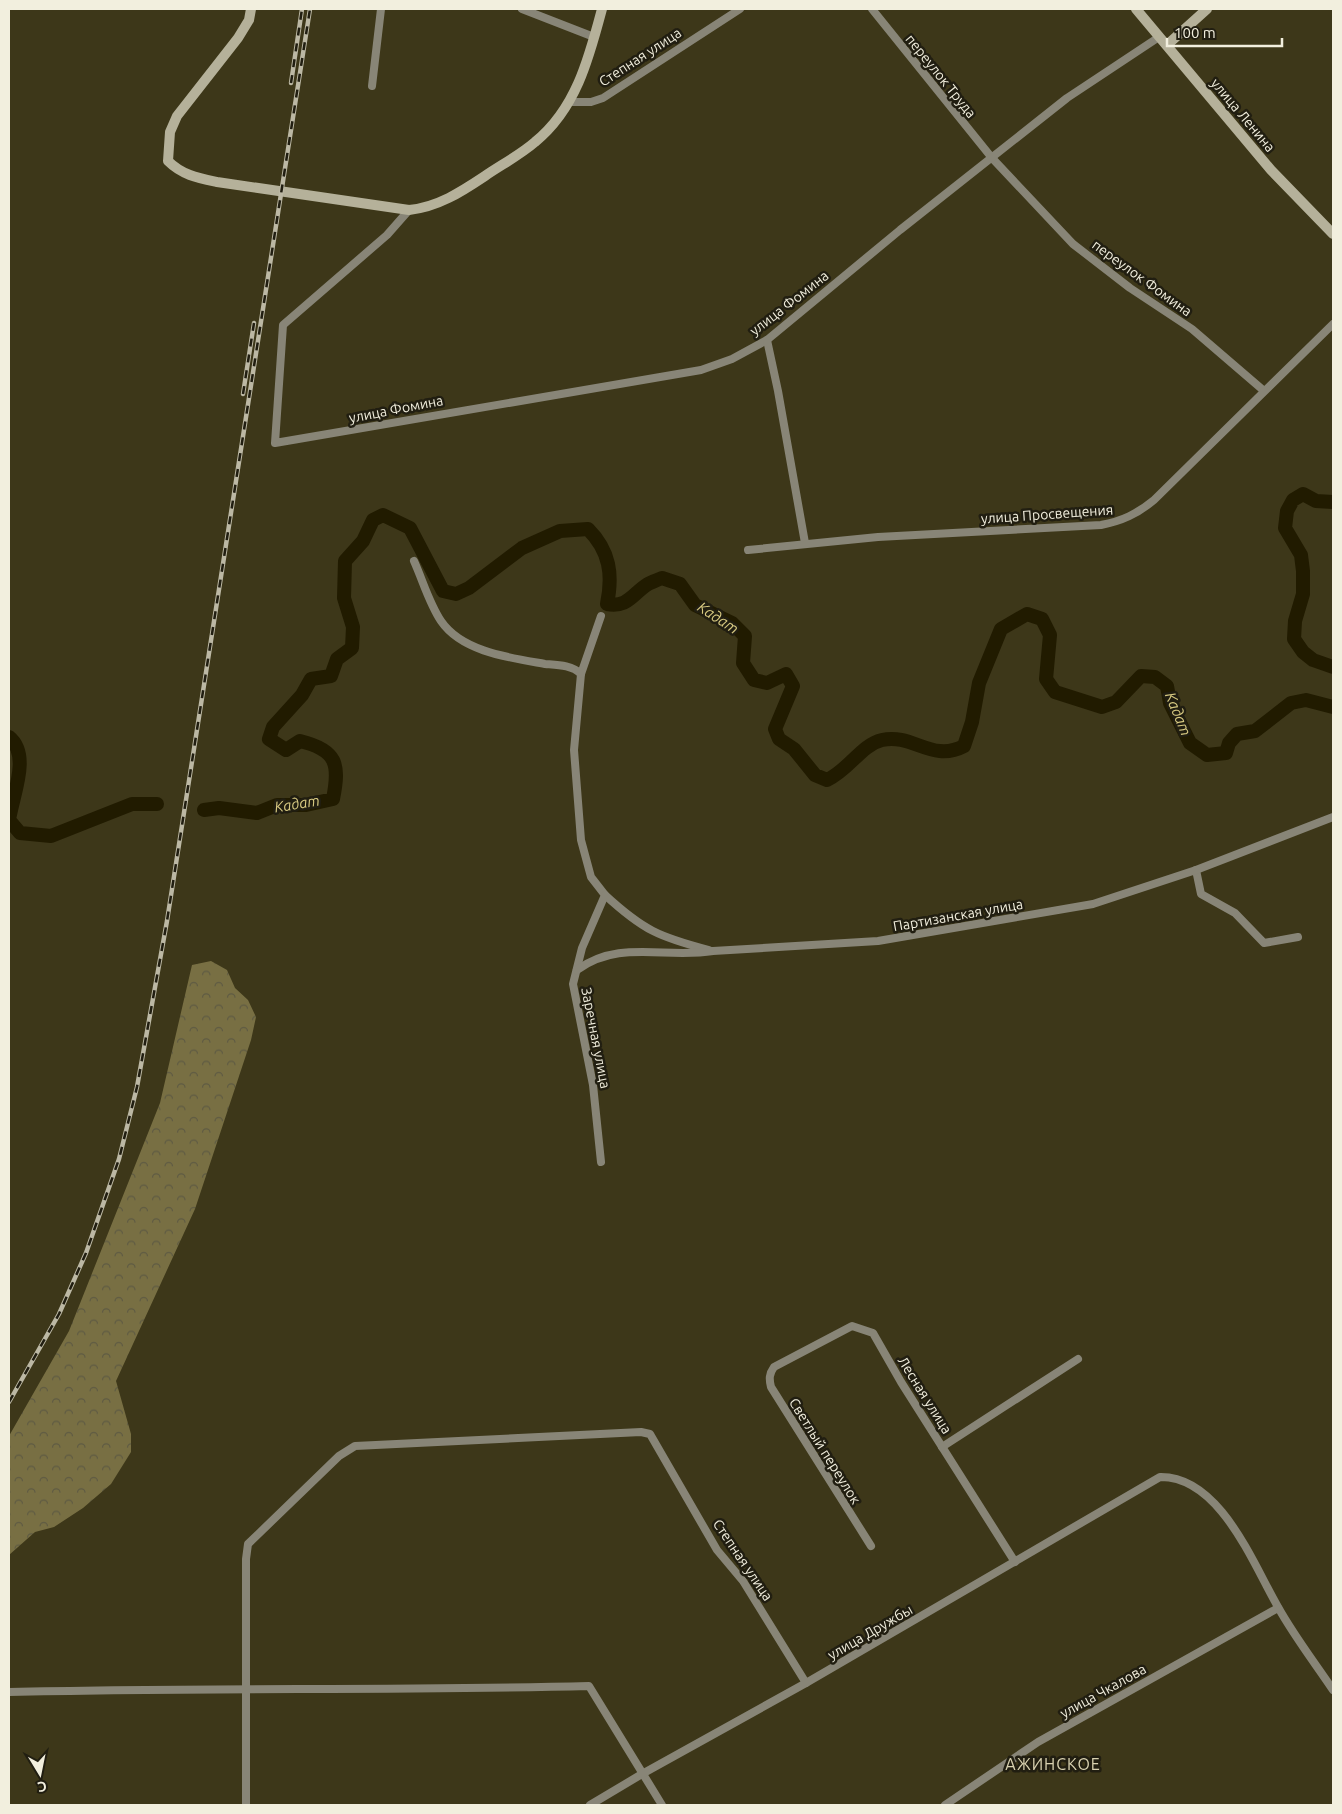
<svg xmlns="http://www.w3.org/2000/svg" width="1342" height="1814" viewBox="0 0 1342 1814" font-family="Ubuntu,sans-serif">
<defs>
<pattern id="forest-crowns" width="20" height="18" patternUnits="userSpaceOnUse" patternTransform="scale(1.25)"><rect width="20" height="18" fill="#786f43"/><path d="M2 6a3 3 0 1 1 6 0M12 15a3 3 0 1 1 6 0" fill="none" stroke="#5e5a43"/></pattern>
</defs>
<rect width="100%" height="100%" fill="#3d3719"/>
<polygon fill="url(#forest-crowns)" points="211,961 227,970 235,988 248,1000 256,1017 251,1040 195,1209 116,1381 131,1434 131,1452 111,1484 83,1508 54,1527 35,1532 9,1555 9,1436 69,1331 160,1103 192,965"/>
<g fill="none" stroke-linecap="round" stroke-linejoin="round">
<g stroke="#211b00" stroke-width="14">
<polyline points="1333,502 1316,501 1303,494 1293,500 1287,511 1285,528 1301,555 1303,571 1303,594 1295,621 1294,639 1303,652 1313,660 1333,667"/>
<path d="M9 737C31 755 13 794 9 820L20 833 51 836 132 804H157"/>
<path d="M204 810 219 808 257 813 277 805H306L333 799C340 764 337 750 300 741L286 750 269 739 273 727 302 695 311 679 331 676 337 659 352 648 353 627 344 598 345 561 363 541 373 520 383 515 410 528 443 591 456 594 469 588 522 548 560 531 588 529C610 551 613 575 607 604 628 608 632 594 648 584 652 582 657 580 662 578L680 584 695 605 732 623 745 636 743 663 754 680 767 683 786 674 793 686 775 729 779 739 794 749 815 775 827 780C850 769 861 745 882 740 913 733 932 763 964 746L972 722 979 683 1001 629 1027 614 1042 619 1050 635 1046 679 1055 692 1102 707 1116 702 1141 676 1155 677 1167 686 1170 703 1190 743 1207 755 1226 753 1229 743 1237 734 1255 731 1291 703 1306 700 1333 707"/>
</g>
<g stroke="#888577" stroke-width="8">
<polyline points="522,9 594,37"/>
<polyline points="872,9 992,158 1073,244 1130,288 1192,329 1263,390"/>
<polyline points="372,86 381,9"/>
<polyline points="570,102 591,102 603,98 740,9"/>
<polyline points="409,210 387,235 283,325 275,443 701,370 732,359 767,340 900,230 1067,98 1159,37"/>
<polyline points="767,340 778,391 805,543"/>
<path d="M748 550 878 537 1101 525C1122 521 1137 514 1154 500L1333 324"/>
<path d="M414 561C423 581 429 603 441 621 462 652 511 658 545 664 557 665 572 665 581 674L574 750 581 840 591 877 605 895 582 948 573 984 593 1085 601 1162"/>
<polyline points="581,674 601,616"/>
<polyline points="1196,870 1201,894 1235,913 1264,943 1298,937"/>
<path d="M605 895C643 930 659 937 709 950"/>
<path d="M577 970C619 939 665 959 713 951L878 941 1093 904 1196 870 1333 817"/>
<polyline points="942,1447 1078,1359"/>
<path d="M871 1546 771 1387C769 1379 769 1374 774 1367L852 1326 873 1333 901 1382 1015 1562"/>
<path d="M9 1692C202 1687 395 1691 589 1686L662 1805"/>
<polyline points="246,1805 246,1559 248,1544 339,1456 355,1446 641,1432 650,1434 717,1550 743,1581 806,1683"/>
<path d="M590 1805 642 1774 806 1683 1160 1477C1220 1476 1253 1564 1278 1607 1294 1636 1315 1663 1333 1690"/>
<polyline points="945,1805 1038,1742 1278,1608"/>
</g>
<g stroke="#b5b19a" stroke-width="10">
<path d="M251 9 249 20 238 38 177 116 170 132 168 161C182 175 198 178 217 182L409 210C438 207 461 192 485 176 501 165 520 155 535 142 576 109 589 58 602 9"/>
<polyline points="1136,9 1271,170 1333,234"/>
<polyline points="1167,45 1207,9"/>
</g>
<g stroke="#bcb8a4" stroke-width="4.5">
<g id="rail">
<polyline points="291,83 302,9"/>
<polyline points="243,394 254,323"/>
<polyline points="9,1402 59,1314 86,1253 119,1159 137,1087 167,921 310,9"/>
</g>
</g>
<use href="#rail" stroke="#211e11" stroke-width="2.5" stroke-dasharray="8" stroke-linecap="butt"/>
</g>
<g text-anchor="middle" stroke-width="5" stroke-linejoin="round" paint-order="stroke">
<g font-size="14" fill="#f2efde" stroke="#211e11">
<text transform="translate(640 57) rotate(-33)" y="5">Степная улица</text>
<text transform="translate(941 76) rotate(51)" y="5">переулок Труда</text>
<text transform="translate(1243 115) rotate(50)" y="5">улица Ленина</text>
<text transform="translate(1142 278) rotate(36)" y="5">переулок Фомина</text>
<text transform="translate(789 303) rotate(-38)" y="5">улица Фомина</text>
<text transform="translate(396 409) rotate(-11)" y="5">улица Фомина</text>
<text transform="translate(1047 514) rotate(-4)" y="5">улица Просвещения</text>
<text transform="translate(958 915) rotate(-10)" y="5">Партизанская улица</text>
<text transform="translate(596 1038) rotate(79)" y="5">Заречная улица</text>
<text transform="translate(925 1395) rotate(58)" y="5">Лесная улица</text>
<text transform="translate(825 1451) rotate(58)" y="5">Светлый переулок</text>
<text transform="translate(743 1560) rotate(56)" y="5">Степная улица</text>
<text transform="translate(870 1632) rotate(-30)" y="5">улица Дружбы</text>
<text transform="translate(1103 1691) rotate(-29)" y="5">улица Чкалова</text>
</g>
<g font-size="15" font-style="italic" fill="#d8ca82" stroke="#211e11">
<text transform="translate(718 618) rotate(33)" y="5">Кадат</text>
<text transform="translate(1178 714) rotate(68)" y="5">Кадат</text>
<text transform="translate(297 804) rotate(-9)" y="5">Кадат</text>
</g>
<g font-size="16" letter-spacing="1" fill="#d9d2b0" stroke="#211e11">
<text x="1053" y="1770">АЖИНСКОЕ</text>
</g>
</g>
<rect width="1342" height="1814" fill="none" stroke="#f2efde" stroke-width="20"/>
<g transform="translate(40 1774) rotate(170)" stroke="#211e11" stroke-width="4" paint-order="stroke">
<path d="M0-4L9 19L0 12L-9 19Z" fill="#f2efde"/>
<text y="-8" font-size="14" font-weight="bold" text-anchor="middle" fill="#f2efde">С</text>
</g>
<path d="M1167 38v8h115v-8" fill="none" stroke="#f2efde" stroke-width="2.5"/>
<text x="1174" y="38" font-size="15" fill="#f2efde" stroke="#211e11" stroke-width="4" paint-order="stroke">100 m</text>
</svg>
